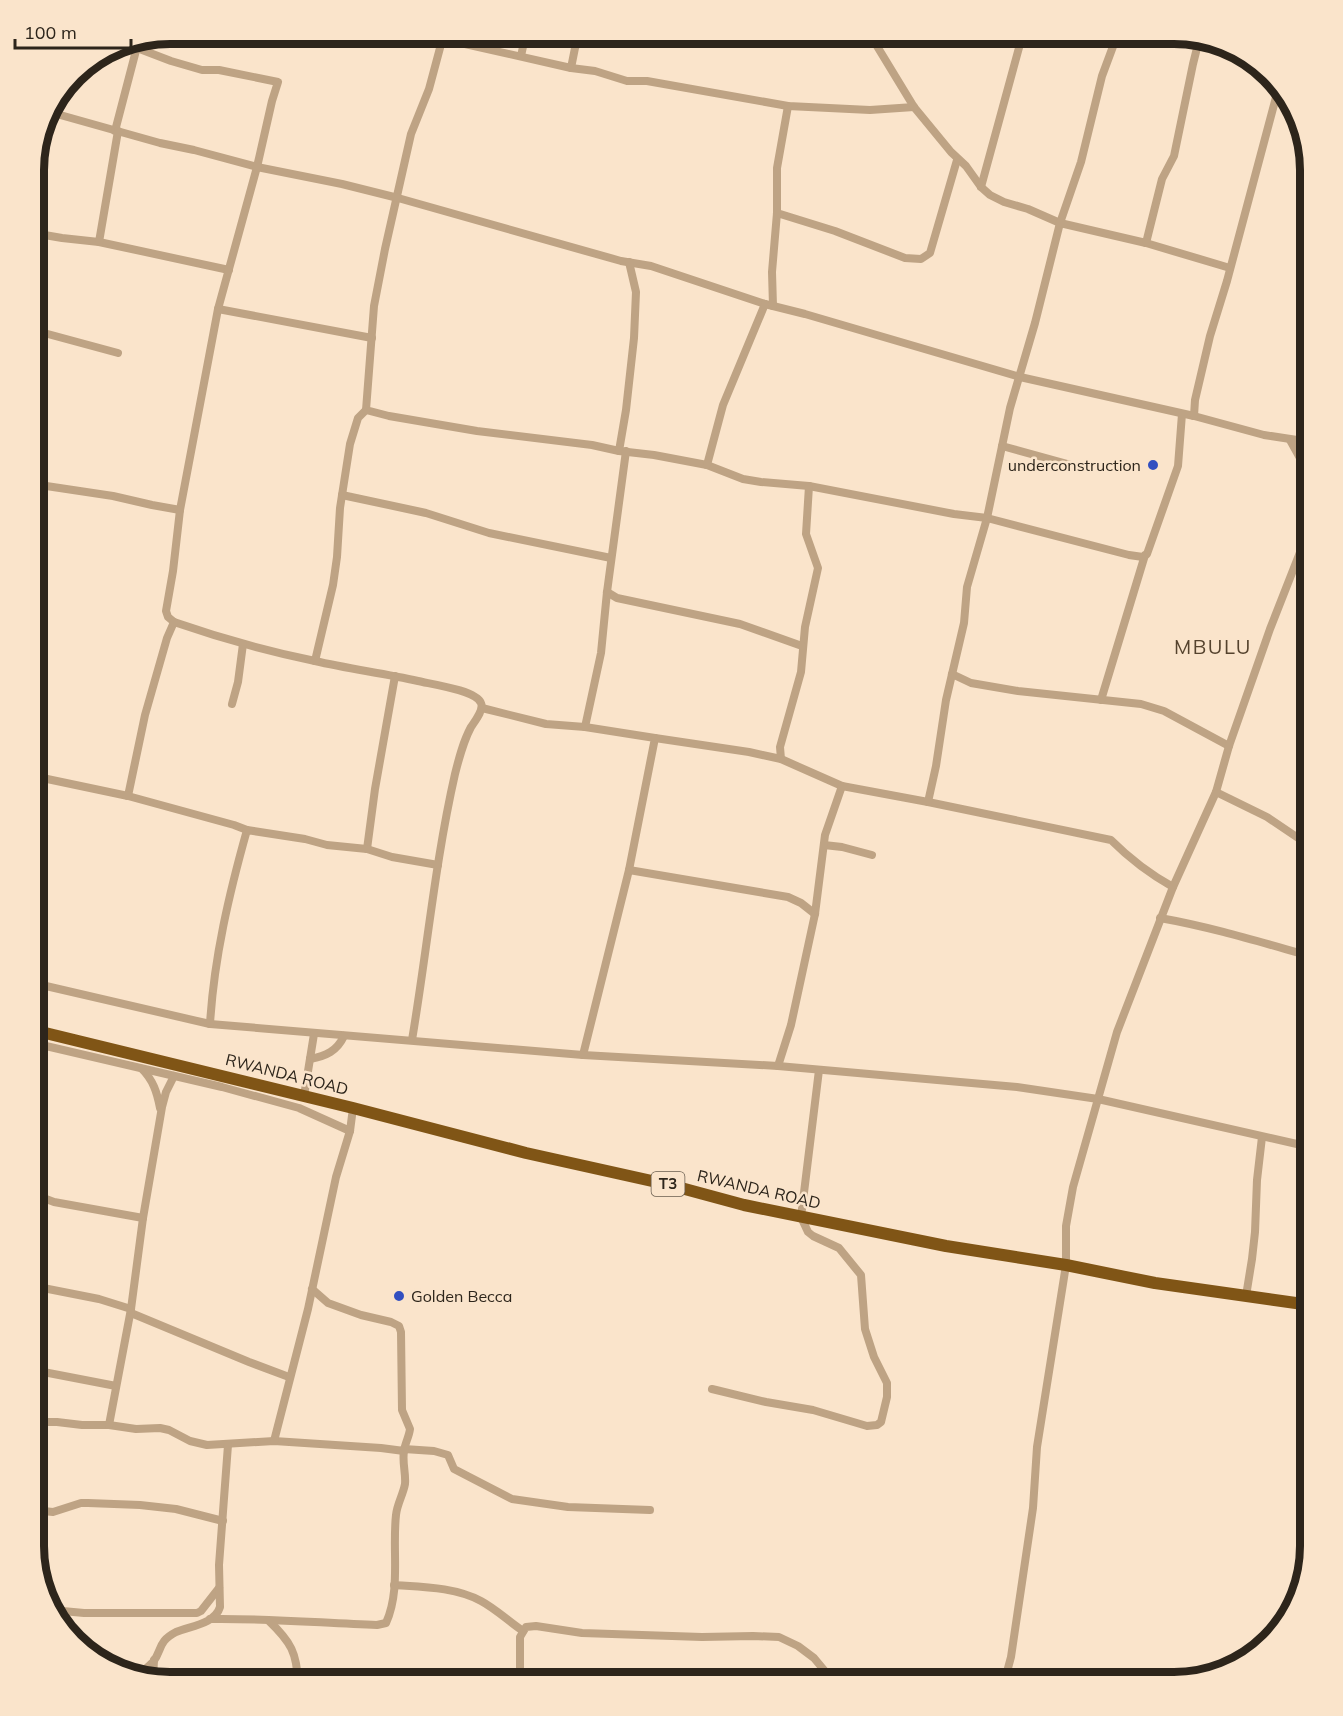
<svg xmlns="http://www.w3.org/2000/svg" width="1343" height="1716" viewBox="0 0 1343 1716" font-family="Mulish,sans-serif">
<rect width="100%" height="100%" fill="#fae4cb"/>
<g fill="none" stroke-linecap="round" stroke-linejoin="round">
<g stroke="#bea384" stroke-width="8">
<polyline points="416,33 571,68 595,71 627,81 647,81 788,106 870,110 914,107"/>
<polyline points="443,33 440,48 429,89 411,134 385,249 374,306 366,410 389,416 477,431 592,445 619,451 654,455 707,465 743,479 761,482 809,486 954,514 987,518 1129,555 1143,557 1147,554 1178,466 1182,414"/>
<polyline points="869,33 914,107 951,152 966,166 981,187 990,195 1004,202 1028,209 1060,223 1146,243 1230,268"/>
<polyline points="1164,33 1206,46 1232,50 1246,55"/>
<polyline points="521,56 526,33"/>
<polyline points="571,68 575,48 581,33"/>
<polyline points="46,111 160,143 194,150 257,167 342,184 398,198 621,261 651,266 765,304 805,314 1020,377 1194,416 1264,435 1310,442"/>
<polyline points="115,131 139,39"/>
<polyline points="981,187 1023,33"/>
<polyline points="33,192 35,174 40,154 56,114"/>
<polyline points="777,213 835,231 905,258 921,259 930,253 957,160"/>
<polyline points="33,233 62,238 99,242 229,270"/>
<polyline points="99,242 118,131"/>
<polyline points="1146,243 1162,179 1174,156 1193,64 1198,44"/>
<polyline points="773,306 772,272 777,213 777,168 788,106"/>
<polyline points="218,309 372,338"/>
<polyline points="33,330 118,353"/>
<polyline points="1194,416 1195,400 1210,336 1227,281 1279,86"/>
<polyline points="1290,440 1310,476"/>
<polyline points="1002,446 1082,468"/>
<polyline points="619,451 626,410 634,338 636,292 629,262"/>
<polyline points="707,465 723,405 765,304"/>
<polyline points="33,484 113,496 152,505 180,510 218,309 257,167 272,101 278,82 219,70 202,70 171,61 137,48"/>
<polyline points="809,486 806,534 818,568 805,627 801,672 780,747 781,759 842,786"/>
<polyline points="342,495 426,513 489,533 611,558"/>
<path d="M180 510 173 571 166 611 168 617 174 622C220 638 267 651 315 661 349 669 383 673 418 681 430 684 476 690 481 703 484 710 475 721 471 727 463 742 459 758 455 774 435 862 427 951 412 1040"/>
<polyline points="607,592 617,598 740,624 802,646"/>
<polyline points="174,622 167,638 145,715 128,796 234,825 247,830"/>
<polyline points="315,661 333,585 337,557 340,508 350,444 358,418 366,410"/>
<polyline points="952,674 971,683 1018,691 1141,704 1164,711 1229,746"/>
<polyline points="1101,700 1145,555"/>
<polyline points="232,704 238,682 243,644"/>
<polyline points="482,708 546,724 585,727 655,738 629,870 583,1055"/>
<polyline points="585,727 601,653 607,592 626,451"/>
<polyline points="655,738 749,752 781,759"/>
<polyline points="33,776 128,796"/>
<polyline points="1216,792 1267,817 1310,846"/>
<path d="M928 802 1111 840C1131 860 1148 873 1173 887"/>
<polyline points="824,845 842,847 872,855"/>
<polyline points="367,849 375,789 395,676"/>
<polyline points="629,870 788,897 801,903 815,914"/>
<path d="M1160 918C1211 927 1260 942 1310 956"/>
<polyline points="33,983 210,1024 583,1055 778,1066 1017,1087 1098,1099 1310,1147"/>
<path d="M210 1024C214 958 229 894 247 830L305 839 327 845 367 849 392 857 438 865"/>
<polyline points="33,1043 222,1087 299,1108 350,1131"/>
<path d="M310 1059C326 1056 337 1051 344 1036"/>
<polyline points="778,1066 791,1025 815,914 825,835 842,786 928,802 936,766 946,700 964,623 967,587 987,518 1010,408 1035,323 1060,223 1081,162 1102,76 1118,33"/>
<path d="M142 1069C153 1080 157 1092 160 1108"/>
<polyline points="304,1096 314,1034"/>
<polyline points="33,1194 54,1202 143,1218"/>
<polyline points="33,1286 99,1299 131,1309"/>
<polyline points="1246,1296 1252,1259 1255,1232 1257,1180 1262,1137"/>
<polyline points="131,1313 249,1362 289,1377"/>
<polyline points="33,1370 116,1386"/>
<polyline points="712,1389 766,1402 813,1410 867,1426 877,1425 881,1422 887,1397 887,1383 874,1357 865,1329 861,1275 839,1248 813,1236 808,1232 801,1217 819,1070"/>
<polyline points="33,1422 57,1422 82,1425 109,1425 136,1429 160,1428 169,1430 190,1441 207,1445 274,1441 381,1448 404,1451"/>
<polyline points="109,1425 131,1309 143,1218 162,1107 166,1092 174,1076"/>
<polyline points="274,1441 308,1309 336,1177 350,1131 353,1108"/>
<polyline points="33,1443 35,1422"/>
<polyline points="404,1449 434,1451 448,1455 454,1469 512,1499 568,1507 650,1510"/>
<polyline points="33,1510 53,1512 81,1503 88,1503 140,1505 176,1509 223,1521"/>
<path d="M394 1585C422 1587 455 1587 481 1601 496 1609 508 1621 523 1631"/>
<polyline points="52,1610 84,1613 197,1613 201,1611 219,1588"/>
<path d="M210 1619C266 1618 321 1623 377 1625L386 1623C401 1590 392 1550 396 1515 397 1504 403 1495 405 1484 406 1473 402 1462 404 1451 405 1443 409 1437 410 1429L402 1410 401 1332 399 1326 391 1322 361 1315 328 1303 312 1289"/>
<path d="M269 1621C291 1642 297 1653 298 1683"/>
<path d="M139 1675C143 1671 149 1666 153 1662 163 1649 157 1642 176 1632 190 1626 215 1624 220 1607L219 1565 228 1445"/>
<polyline points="153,1679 154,1660"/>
<polyline points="520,1683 520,1637 526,1627 536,1626 582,1633 702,1637 753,1636 779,1637 798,1646 814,1658 824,1670 828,1683"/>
<polyline points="1004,1683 1011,1657 1033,1508 1037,1447 1066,1265 1066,1226 1073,1187 1117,1032 1173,887 1216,792 1229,746 1270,629 1310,527"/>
</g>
<polyline stroke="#805516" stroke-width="12" points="33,1030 353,1108 526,1153 670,1185 744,1205 946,1246 1066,1265 1155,1283 1310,1305"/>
</g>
<g fill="#324fc0" stroke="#fae4cb" stroke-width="2">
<circle cx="1153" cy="465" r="6"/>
<circle cx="399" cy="1296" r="6"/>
</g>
<g text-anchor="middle" stroke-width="5" stroke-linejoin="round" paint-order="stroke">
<rect fill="#fae4cb" stroke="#6a5e50" stroke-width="1.5" x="651.5" y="1172" width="33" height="24" rx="4.5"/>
<g font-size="15" font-weight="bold" fill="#2d251b">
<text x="668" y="1189">T3</text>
</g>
<g font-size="16" fill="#2d251b" stroke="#fae4cb" text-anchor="end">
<text x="1141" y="471">underconstruction</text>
<text x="411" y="1302" text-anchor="start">Golden Becca</text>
</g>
<g font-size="16" fill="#2d251b" stroke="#fae4cb">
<text transform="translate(287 1074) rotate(14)" y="6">RWANDA ROAD</text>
<text transform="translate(759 1189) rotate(13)" y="6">RWANDA ROAD</text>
</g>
<g font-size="20" letter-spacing="1.5" fill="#55432e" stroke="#fae4cb">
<text x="1213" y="654">MBULU</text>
</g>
</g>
<path d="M0 0H1343V1716H0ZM170 44H1174A126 126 0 0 1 1300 170V1546A126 126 0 0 1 1174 1672H170A126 126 0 0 1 44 1546V170A126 126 0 0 1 170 44Z" fill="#fae4cb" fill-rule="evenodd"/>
<path fill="none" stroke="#2d251b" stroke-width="8" d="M170 44H1174A126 126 0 0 1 1300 170V1546A126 126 0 0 1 1174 1672H170A126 126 0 0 1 44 1546V170A126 126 0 0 1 170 44Z"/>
<path d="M15 39v9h116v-9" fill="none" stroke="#2d251b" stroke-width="3"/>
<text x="24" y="39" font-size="18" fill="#2d251b" stroke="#fae4cb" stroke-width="4.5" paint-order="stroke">100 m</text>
</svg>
